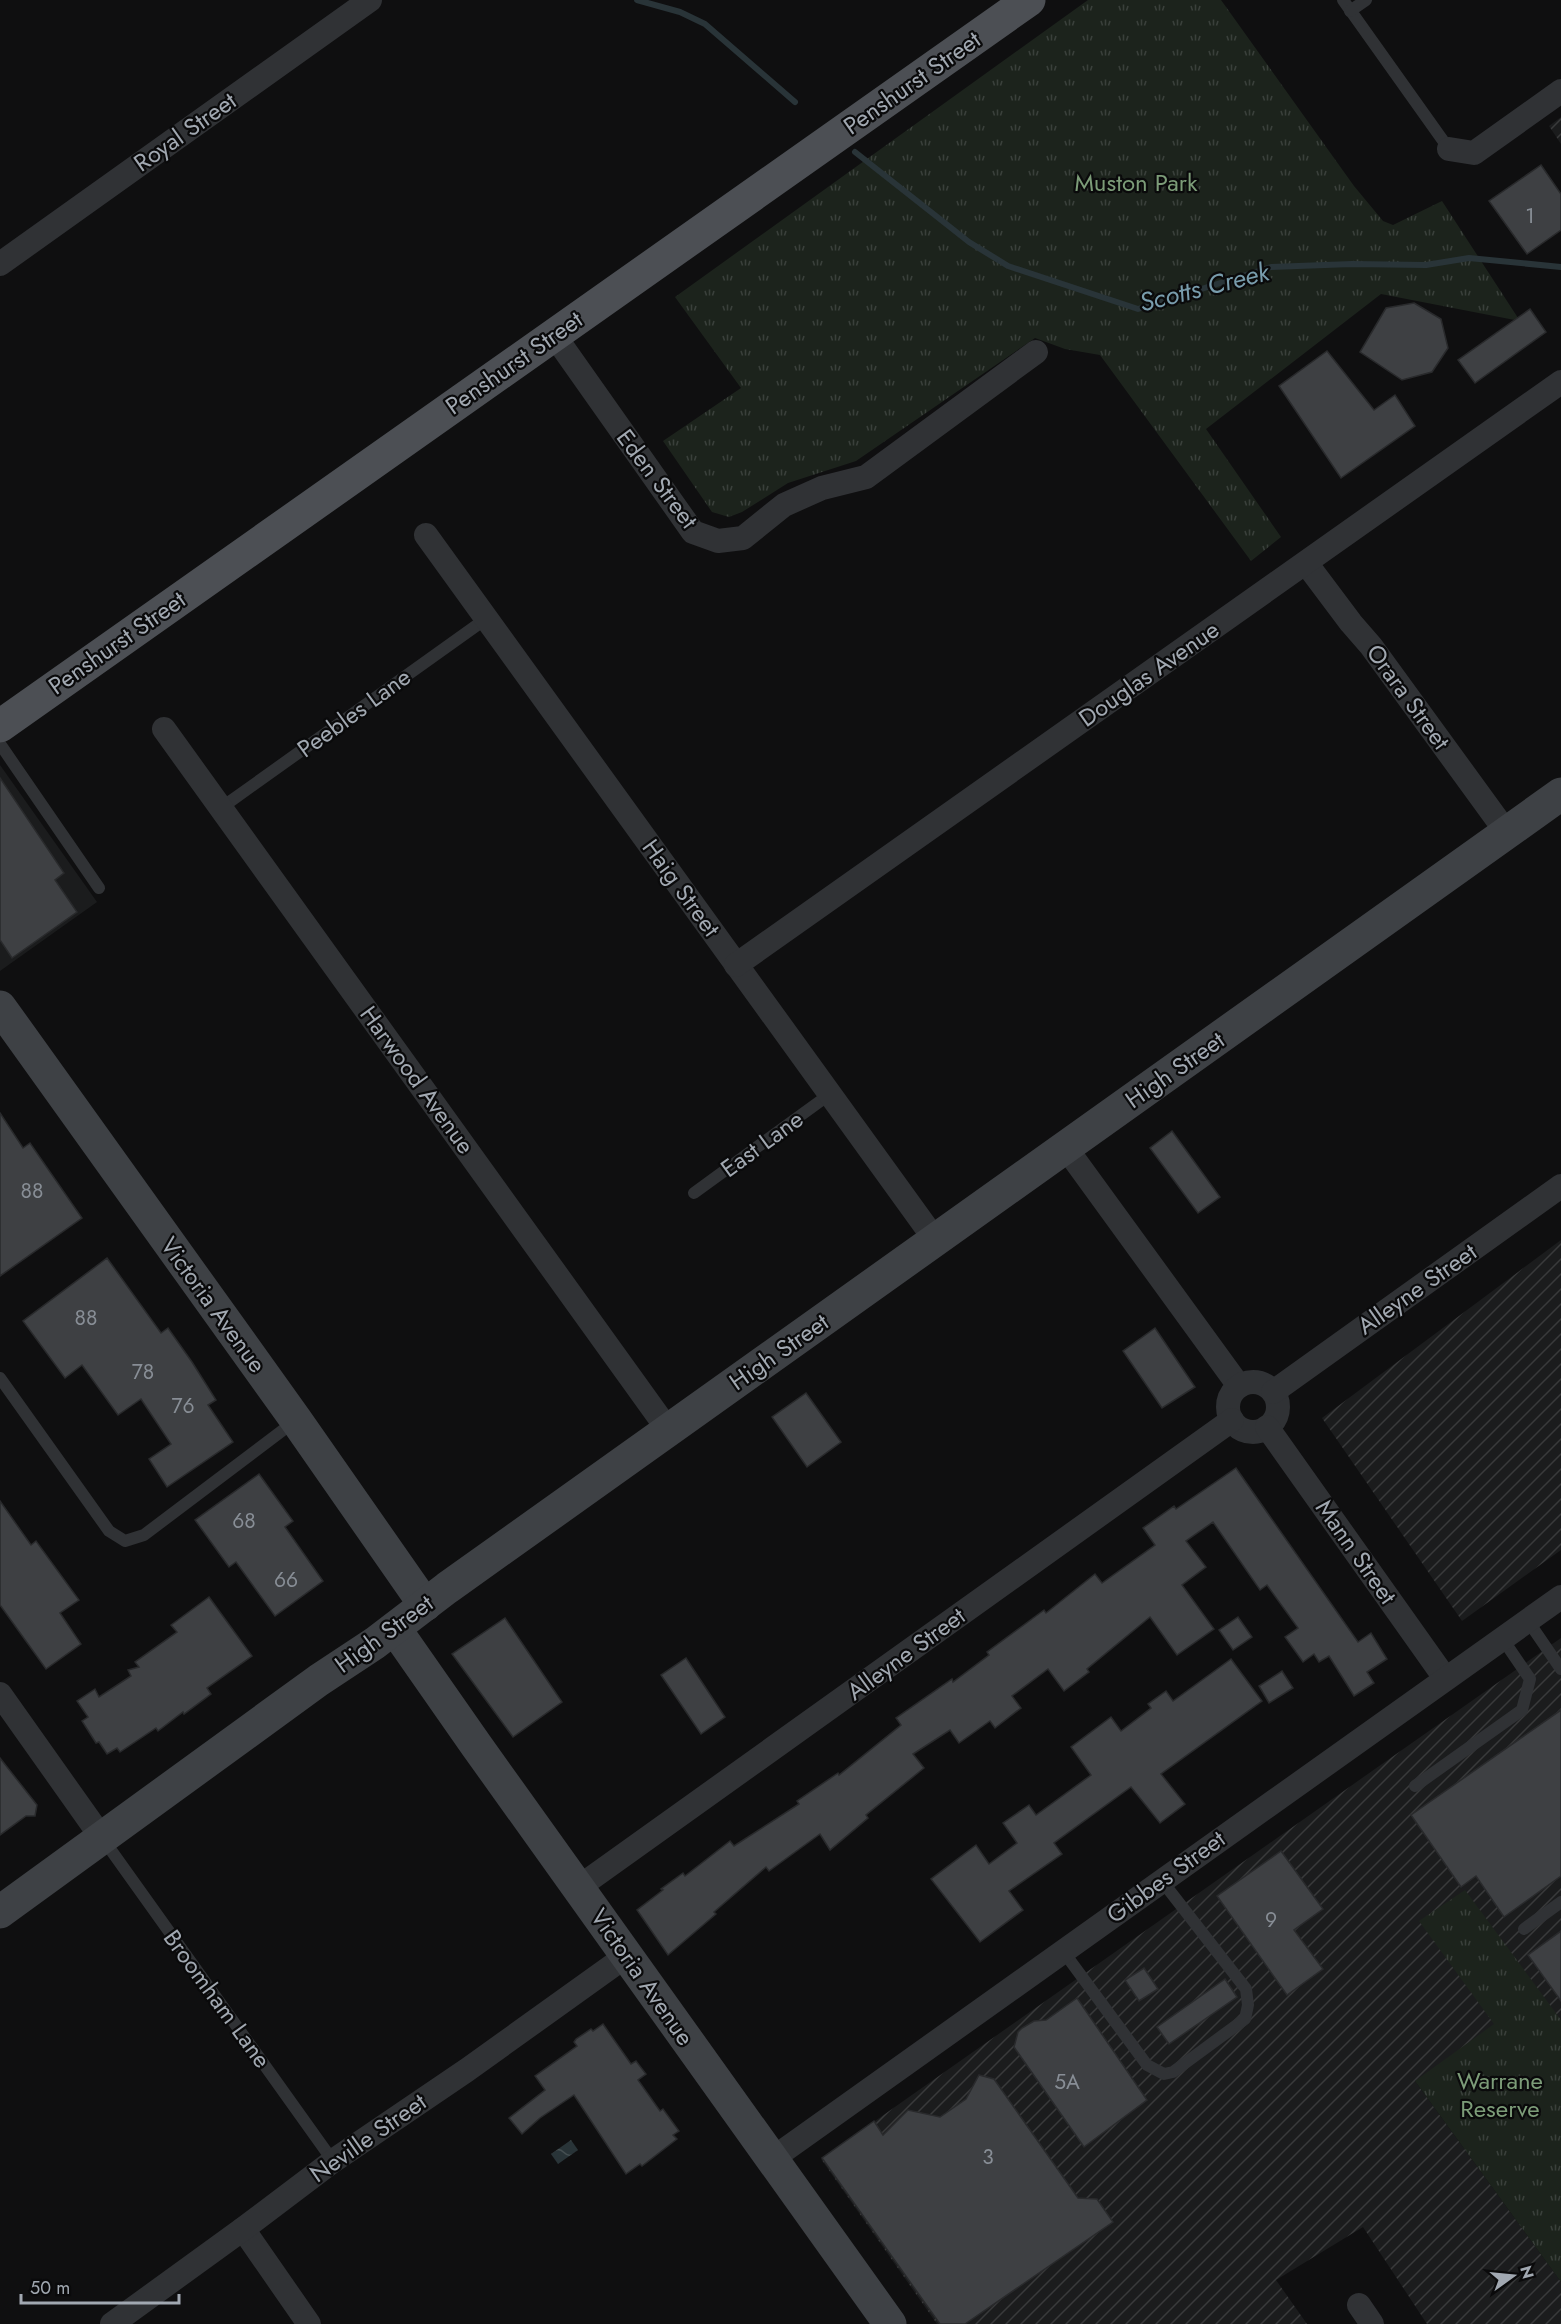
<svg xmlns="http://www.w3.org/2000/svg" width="1561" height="2324" viewBox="0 0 1561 2324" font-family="Jost,sans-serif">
<defs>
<pattern id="industrial-furrows" width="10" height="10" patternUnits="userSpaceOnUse" patternTransform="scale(1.5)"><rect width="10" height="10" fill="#1b1c1d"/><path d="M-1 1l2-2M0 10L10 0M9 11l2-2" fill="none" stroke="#393a3b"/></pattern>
<pattern id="grass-tufts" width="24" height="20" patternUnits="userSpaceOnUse" patternTransform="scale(1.5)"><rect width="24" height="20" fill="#1c231c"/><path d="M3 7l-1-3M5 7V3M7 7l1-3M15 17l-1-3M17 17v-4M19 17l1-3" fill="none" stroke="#3a403b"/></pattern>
<pattern id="water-waves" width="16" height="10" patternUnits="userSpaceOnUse" patternTransform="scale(1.5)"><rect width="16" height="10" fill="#293438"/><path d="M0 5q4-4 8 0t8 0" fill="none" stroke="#454f52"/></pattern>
</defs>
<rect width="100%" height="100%" fill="#0f0f10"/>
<polygon fill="#1b1c1d" points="0,765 97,902 0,971"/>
<g fill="url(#industrial-furrows)">
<polygon points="1561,117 1561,144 1549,126"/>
<polygon points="1561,1240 1561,1550 1462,1621 1322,1418"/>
<polygon points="1561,1638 1561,2020 1415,2081 1561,2282 1561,2324 1427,2324 1363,2227 1276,2280 1307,2324 937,2324 821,2159"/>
</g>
<g fill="url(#grass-tufts)">
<polygon points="1088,0 1221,0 1354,186 1383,221 1393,225 1442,201 1520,321 1381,294 1206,429 1281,537 1251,561 1100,355 1065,349 1035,338 856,461 788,483 742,512 729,517 712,512 663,441 741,388 675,297"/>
<polygon points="1465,1890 1561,2020 1561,2282 1415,2081 1494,2024 1419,1921"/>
</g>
<polygon fill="url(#water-waves)" points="571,2140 578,2150 558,2164 551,2154"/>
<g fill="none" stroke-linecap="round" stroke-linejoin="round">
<g stroke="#293438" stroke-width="6">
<polyline points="637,0 680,12 705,24 795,102"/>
<polyline points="855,152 969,242 1008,266 1138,309 1271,267 1352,264 1426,265 1469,258 1561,267"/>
</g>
</g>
<g fill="#3e4043" stroke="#292a2c" stroke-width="1.5">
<polygon points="1541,165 1561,194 1561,230 1527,254 1489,201"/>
<polygon points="1414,303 1441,319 1448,348 1432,372 1402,380 1360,352 1386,308"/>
<polygon points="1530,309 1546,332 1475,383 1458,360"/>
<polygon points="1327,351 1374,410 1395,395 1415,426 1341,478 1279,386"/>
<polygon points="0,778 64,873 55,880 77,912 12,958 0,940"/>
<polygon points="0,1113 23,1148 30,1143 82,1218 0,1276"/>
<polygon points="1172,1131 1220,1197 1198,1213 1150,1148"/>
<polygon points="107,1258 161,1333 168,1328 192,1362 216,1400 208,1405 233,1442 167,1487 149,1459 171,1444 141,1399 118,1415 82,1365 65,1378 23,1321"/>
<polygon points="1155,1328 1195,1387 1162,1408 1123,1351"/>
<polygon points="806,1393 841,1442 807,1467 772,1417"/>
<polygon points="1236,1468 1358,1642 1371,1633 1387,1659 1367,1672 1374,1683 1354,1696 1329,1656 1319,1662 1314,1654 1303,1662 1285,1637 1298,1628 1267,1585 1260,1590 1213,1522 1186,1541 1206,1567 1182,1585 1214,1629 1177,1655 1150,1617 1087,1669 1089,1672 1064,1691 1048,1669 1012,1696 1021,1708 995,1728 990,1721 959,1743 950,1730 913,1754 924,1768 866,1815 868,1818 830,1850 820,1834 769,1871 766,1867 714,1912 716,1914 668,1955 637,1910 663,1890 661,1889 683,1873 685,1876 730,1841 734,1846 799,1804 797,1801 838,1773 839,1775 901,1725 896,1718 952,1679 953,1682 989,1655 987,1652 1044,1610 1046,1613 1095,1574 1102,1583 1155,1545 1143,1528 1174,1506 1176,1509"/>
<polygon points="259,1474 293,1521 285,1527 323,1581 275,1616 236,1562 229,1567 195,1520"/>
<polygon points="0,1501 31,1545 36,1541 79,1600 60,1613 81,1644 46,1669 0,1605"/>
<polygon points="209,1597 252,1656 207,1688 211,1694 184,1714 183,1712 158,1731 156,1728 120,1752 117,1748 107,1754 99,1742 96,1743 82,1721 88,1717 77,1701 95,1689 99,1697 131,1676 128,1670 139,1667 135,1662 177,1632 171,1625"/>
<polygon points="1238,1617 1252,1637 1233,1650 1219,1630"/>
<polygon points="505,1618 562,1702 513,1737 452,1654"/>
<polygon points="686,1658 725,1717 701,1734 661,1675"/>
<polygon points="1231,1659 1262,1701 1161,1774 1185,1804 1160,1823 1131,1787 1054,1843 1062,1854 1009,1891 1023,1910 980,1942 931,1879 976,1845 989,1864 1017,1843 1003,1823 1029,1805 1036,1815 1091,1775 1071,1747 1111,1717 1121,1731 1151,1708 1148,1704 1166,1691 1173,1701"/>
<polygon points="1282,1671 1293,1688 1269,1703 1259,1686"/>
<polygon points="1561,1710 1561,1876 1504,1917 1476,1876 1461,1887 1411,1815"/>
<polygon points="0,1758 37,1805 35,1816 26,1816 0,1835"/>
<polygon points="1281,1851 1323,1909 1294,1930 1323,1969 1287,1995 1217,1896"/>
<polygon points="1561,1931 1561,2001 1528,1955"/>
<polygon points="1144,1968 1158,1989 1139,2001 1125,1980"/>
<polygon points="1225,1979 1237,1997 1169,2044 1157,2027"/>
<polygon points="1077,1998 1147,2100 1084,2147 1014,2047 1018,2032 1022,2028 1034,2021 1046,2020"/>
<polygon points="603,2024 631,2064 636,2061 646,2074 638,2080 660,2111 663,2109 679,2131 673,2135 677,2139 642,2166 640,2164 626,2174 574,2095 540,2118 522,2134 509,2118 545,2090 535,2076 577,2046 574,2042 576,2039 591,2029 593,2031"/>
<polygon points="979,2075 994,2079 1078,2198 1097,2199 1113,2222 965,2324 940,2324 822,2158 874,2121 883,2135 908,2110 940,2117 966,2099"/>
</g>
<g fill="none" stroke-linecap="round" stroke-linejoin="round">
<g stroke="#303235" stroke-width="12">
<polyline points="1343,0 1449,149"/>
<polyline points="1350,11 1366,0"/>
<polyline points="0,744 99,888"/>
<polyline points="221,808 487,618"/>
<polyline points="694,1193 830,1094"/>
<polyline points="0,1378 109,1531 125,1541 144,1535 295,1421"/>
<polyline points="1528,1621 1561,1669"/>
<polyline points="1415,1786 1522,1710 1530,1679 1502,1638"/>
<polyline points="103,1839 333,2161"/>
<polyline points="1524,1929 1561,1902"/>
<polyline points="1063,1951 1147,2065 1164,2074 1173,2072 1245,2019 1248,2005 1246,1989 1162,1881"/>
</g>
<g stroke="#303235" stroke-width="24">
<polyline points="1449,149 1474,153 1561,91"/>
<polyline points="0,264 370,0"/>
<polyline points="554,335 693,532 718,541 743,538 784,505 822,488 866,477 1036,352"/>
<polyline points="426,535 936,1241"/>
<polyline points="1306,563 1351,623 1371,646 1507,833"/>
<polyline points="164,729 669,1431"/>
<polyline points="736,965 1561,382"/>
<polyline points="1066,1148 1239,1386"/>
<circle cx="1253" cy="1407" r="25"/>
<polyline points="1273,1392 1561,1186"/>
<polyline points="1267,1427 1445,1678"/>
<polyline points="0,1694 102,1838"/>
<polyline points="579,1887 1232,1420"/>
<polyline points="772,2159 1561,1597"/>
<polyline points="243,2229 309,2324"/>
<polyline points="1359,2305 1372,2324"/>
<polyline points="112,2324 243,2229 333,2161 467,2070 626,1956"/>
</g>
<g stroke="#3e4145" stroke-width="33">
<polyline points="0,1007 296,1420 425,1605"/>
<polyline points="395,1629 476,1745 890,2324"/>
<polyline points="0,1912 319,1680 375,1643 447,1588 1561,794"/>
</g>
<polyline stroke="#4c4f54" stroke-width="33" points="0,726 1029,0"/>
</g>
<g text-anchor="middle" stroke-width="4.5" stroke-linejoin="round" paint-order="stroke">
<g font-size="21" fill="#888e96">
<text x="1530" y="223">1</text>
<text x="32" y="1198">88</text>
<text x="86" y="1325">88</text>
<text x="143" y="1379">78</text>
<text x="183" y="1413">76</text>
<text x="244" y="1528">68</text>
<text x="286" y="1587">66</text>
<text x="1271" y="1927">9</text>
<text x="1067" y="2089">5A</text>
<text x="988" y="2164">3</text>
</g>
<g font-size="24" fill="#a1a8b1" stroke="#0a0a0b">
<text transform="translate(912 83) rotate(-35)" y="8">Penshurst Street</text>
<text transform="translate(185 132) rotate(-35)" y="8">Royal Street</text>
<text transform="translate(514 363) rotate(-35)" y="8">Penshurst Street</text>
<text transform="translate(657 479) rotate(53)" y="8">Eden Street</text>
<text transform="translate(117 643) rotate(-35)" y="8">Penshurst Street</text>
<text transform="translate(1149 674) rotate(-35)" y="8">Douglas Avenue</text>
<text transform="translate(1408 697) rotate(54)" y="8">Orara Street</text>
<text transform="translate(354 713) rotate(-36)" y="8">Peebles Lane</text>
<text transform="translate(681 888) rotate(54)" y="8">Haig Street</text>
<text transform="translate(1175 1070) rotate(-35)" y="8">High Street</text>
<text transform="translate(417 1080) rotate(54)" y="8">Harwood Avenue</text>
<text transform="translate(762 1144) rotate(-36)" y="8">East Lane</text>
<text transform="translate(1417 1289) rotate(-35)" y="8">Alleyne Street</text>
<text transform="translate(213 1305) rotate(54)" y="8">Victoria Avenue</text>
<text transform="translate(779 1352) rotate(-35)" y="8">High Street</text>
<text transform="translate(1356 1552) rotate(55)" y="8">Mann Street</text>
<text transform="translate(384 1634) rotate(-36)" y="8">High Street</text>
<text transform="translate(906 1654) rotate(-36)" y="8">Alleyne Street</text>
<text transform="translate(1166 1877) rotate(-36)" y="8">Gibbes Street</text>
<text transform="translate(642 1977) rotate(55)" y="8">Victoria Avenue</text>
<text transform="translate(217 1999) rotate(54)" y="8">Broomham Lane</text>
<text transform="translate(368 2138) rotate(-35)" y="8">Neville Street</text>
</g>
<g font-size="24" fill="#7c9c78" stroke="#0a0a0b">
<text x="1136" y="191">Muston Park</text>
<text x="1500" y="2089">Warrane<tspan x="1500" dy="28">Reserve</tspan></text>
</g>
<g font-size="26" font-style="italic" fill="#789cac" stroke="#0a0a0b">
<text transform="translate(1204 287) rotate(-14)" y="9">Scotts Creek</text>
</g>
</g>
<g transform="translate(1513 2276) rotate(75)" stroke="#0a0a0b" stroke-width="4.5" paint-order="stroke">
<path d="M0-4.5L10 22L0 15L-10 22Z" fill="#a1a8b1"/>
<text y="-9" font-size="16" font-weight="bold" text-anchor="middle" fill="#a1a8b1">N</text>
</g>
<path d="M21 2294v9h158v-9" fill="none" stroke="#a1a8b1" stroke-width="3"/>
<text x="30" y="2294" font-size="18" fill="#a1a8b1" stroke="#0a0a0b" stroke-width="4.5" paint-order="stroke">50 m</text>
</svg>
